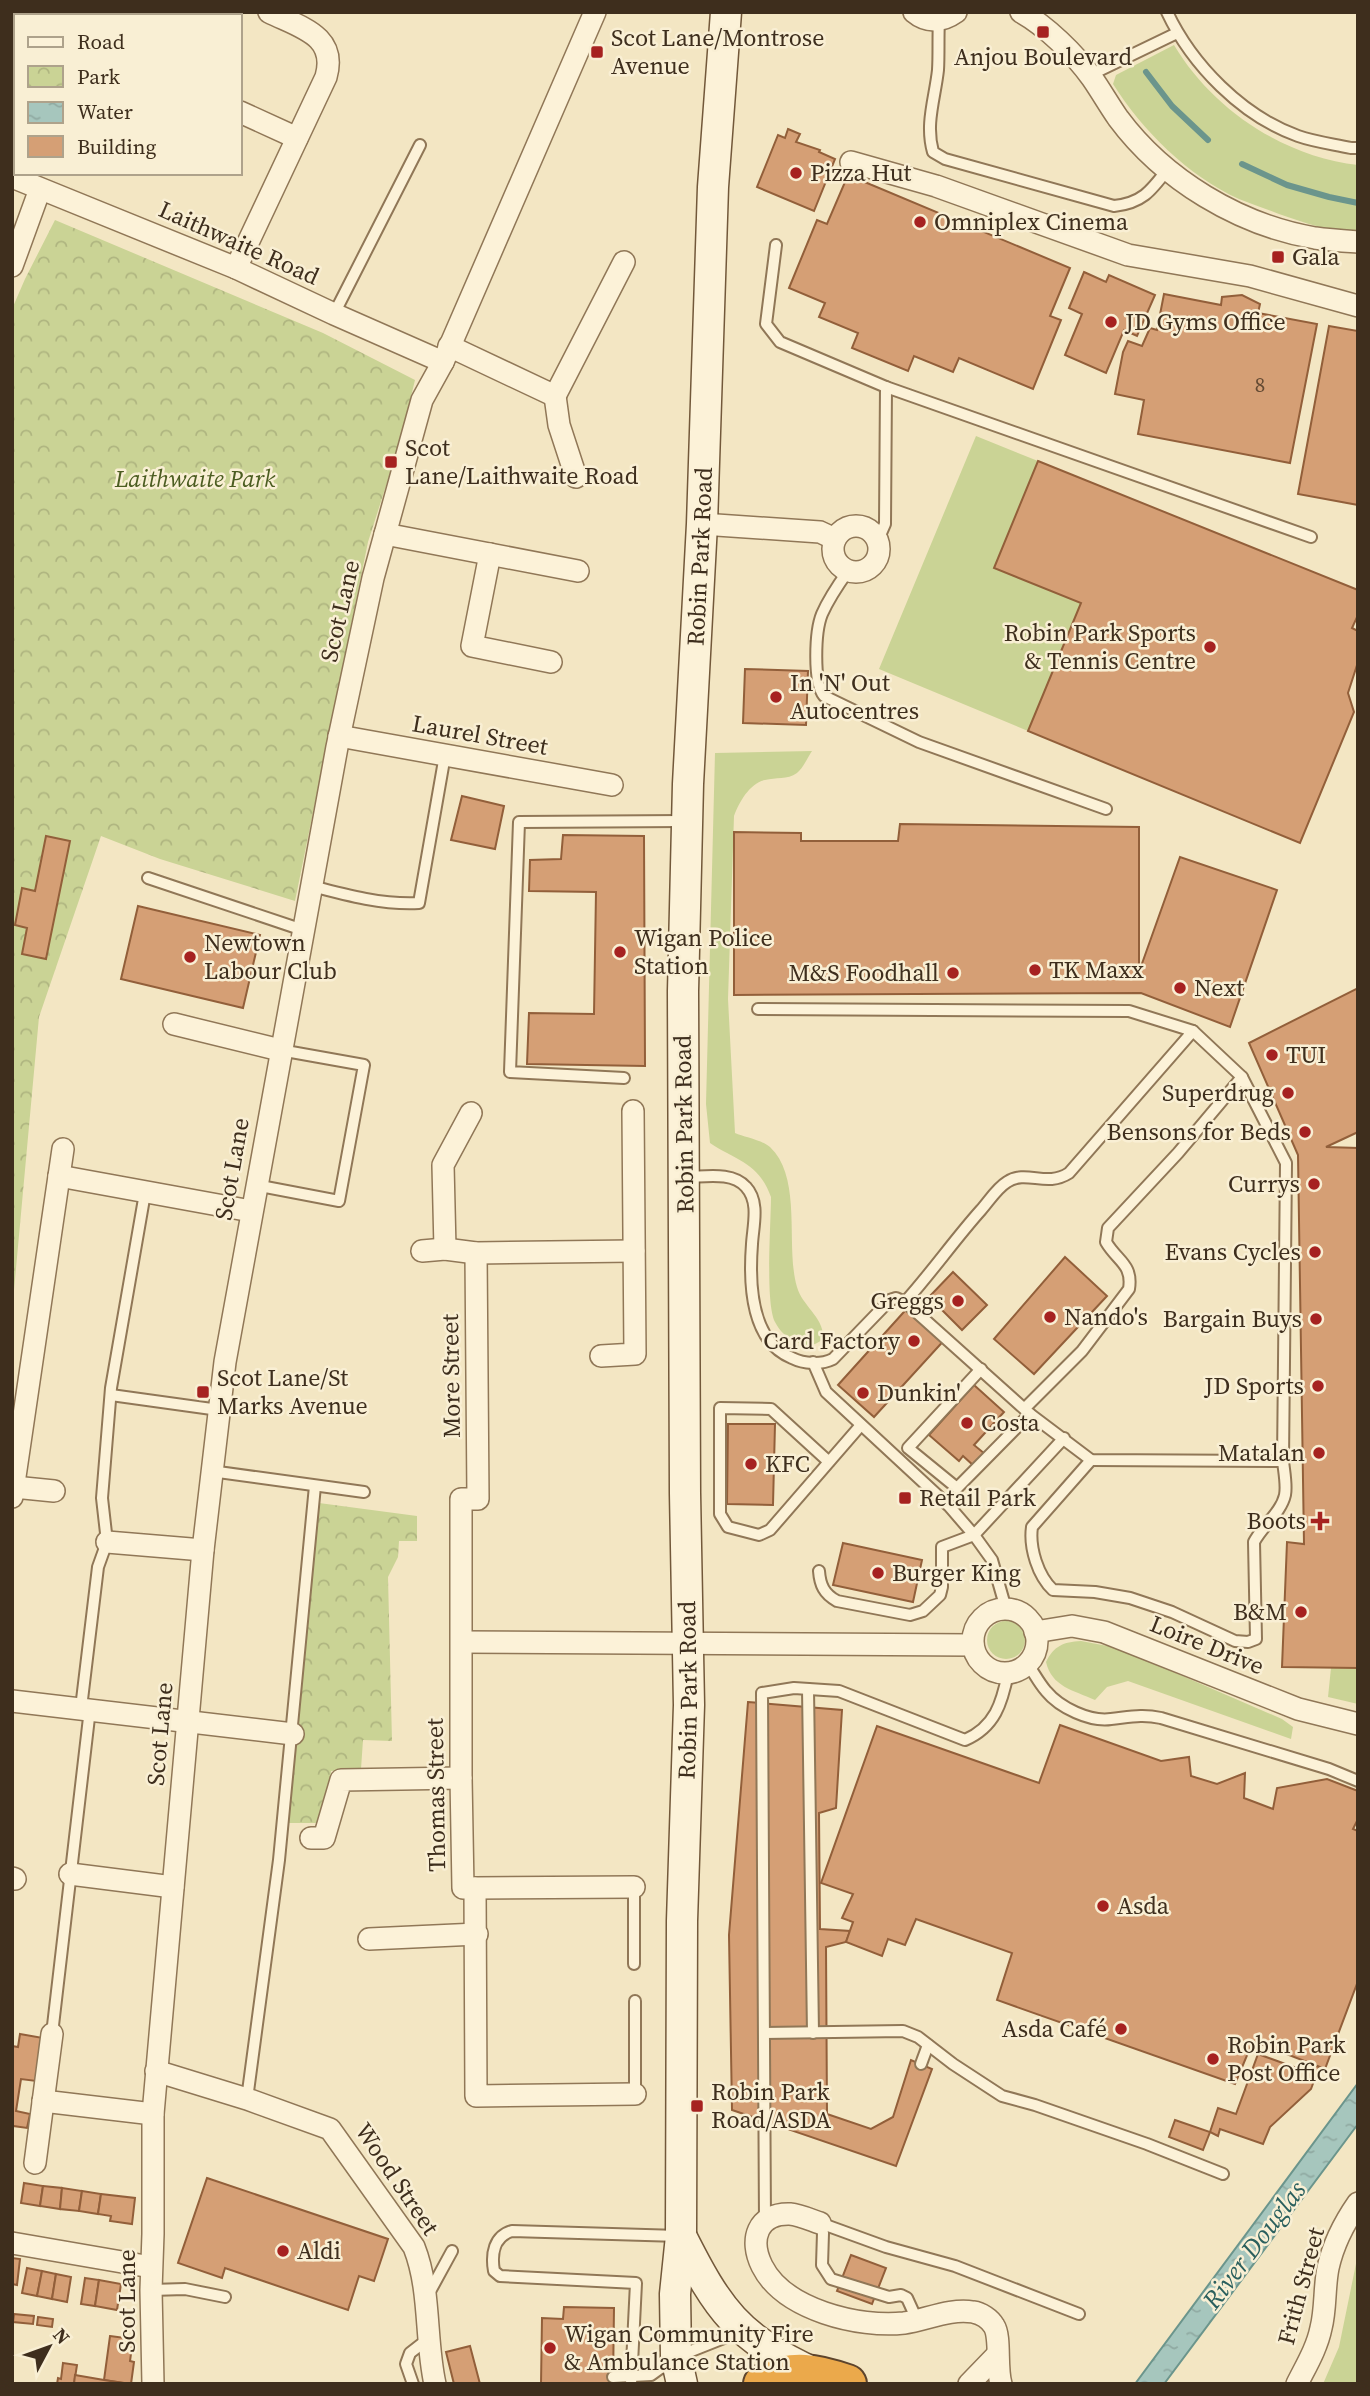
<svg xmlns="http://www.w3.org/2000/svg" width="1370" height="2396" viewBox="0 0 1370 2396" font-family="'Source Serif 4',serif">
<defs>
<pattern id="park-crowns" width="20" height="18" patternUnits="userSpaceOnUse" patternTransform="scale(1.75)"><rect width="20" height="18" fill="#cad395"/><path d="M2 6a3 3 0 1 1 6 0M12 15a3 3 0 1 1 6 0" fill="none" stroke="#afb580"/></pattern>
<pattern id="water-ripples" width="26" height="14" patternUnits="userSpaceOnUse" patternTransform="scale(1.75)"><rect width="26" height="14" fill="#a6c6bd"/><path d="M2 4q2-2 4 0t4 0M15 11q2-2 4 0t4 0" fill="none" stroke="#90aaa2"/></pattern>
</defs>
<rect width="100%" height="100%" fill="#f3e6c3"/>
<g fill="#cad395">
<path d="M1174 45C1212 109 1284 157 1358 165V232C1332 232 1304 223 1279 214 1266 209 1252 204 1239 199 1188 176 1142 130 1113 84L1116 75Z"/>
<polygon points="976,436 1038,461 994,567 1081,603 1028,731 879,669"/>
<path d="M812 751C808 757 803 768 797 773 787 780 776 777 765 780 750 783 739 802 734 816L728 999 735 1133C744 1137 762 1140 770 1147 803 1178 785 1247 797 1287 802 1306 825 1318 823 1339 816 1345 809 1347 799 1343 788 1339 780 1332 775 1322 765 1302 771 1223 771 1197 759 1163 737 1161 710 1143L706 1104 715 753Z"/>
<circle cx="1006" cy="1640" r="19"/>
<path d="M1081 1641 1118 1648 1282 1719 1293 1727 1291 1739 1128 1681 1107 1687 1095 1700C1073 1690 1052 1687 1046 1662 1054 1646 1063 1642 1081 1641Z"/>
<polygon points="1331,1668 1358,1668 1358,1704 1328,1697"/>
<polygon points="1358,2254 1358,2384 1323,2384 1339,2347"/>
</g>
<g fill="url(#park-crowns)">
<polygon points="55,220 323,333 415,380 400,442 368,542 295,901 160,859 101,836 39,1017 12,1312 12,309 25,279"/>
<polygon points="319,1503 417,1516 417,1541 399,1541 398,1557 388,1577 392,1741 363,1740 361,1769 331,1771 328,1812 316,1823 287,1823"/>
</g>
<polygon fill="url(#water-ripples)" stroke="#6b958c" stroke-width="2" points="1358,2083 1358,2124 1164,2384 1135,2384"/>
<g fill="none" stroke-linecap="round" stroke-linejoin="round">
<g stroke="#6b958c" stroke-width="6">
<polyline points="1146,72 1172,106 1208,140"/>
<polyline points="1242,164 1287,185 1329,197 1358,203"/>
</g>
</g>
<g fill="#d59f75" stroke="#925f3a" stroke-width="2">
<polygon points="788,129 800,134 796,142 820,150 819,152 835,159 814,211 757,187 778,135 785,138"/>
<polygon points="848,175 1070,268 1050,316 1061,320 1033,389 959,358 953,372 914,356 908,371 852,348 858,333 819,317 825,303 789,288 817,220 827,224"/>
<polygon points="1084,272 1106,282 1109,275 1155,295 1137,336 1124,330 1106,373 1065,355 1082,314 1069,308"/>
<polygon points="1164,294 1221,305 1222,297 1242,295 1260,304 1258,313 1317,324 1290,463 1138,434 1144,400 1115,394 1123,352 1128,341 1142,346 1150,328 1157,330"/>
<polygon points="1329,326 1358,331 1358,505 1298,494"/>
<polygon points="1038,461 1358,590 1358,615 1352,628 1358,631 1358,662 1348,693 1354,712 1300,843 1028,731 1081,603 994,568"/>
<polygon points="745,669 808,671 806,725 743,723"/>
<polygon points="462,796 504,806 495,849 451,840"/>
<polygon points="900,824 1139,827 1139,972 1180,857 1277,890 1230,1027 1141,993 734,995 734,832 801,833 801,841 898,841"/>
<polygon points="563,835 644,836 645,1066 527,1064 529,1013 594,1014 596,892 529,891 530,860 561,859"/>
<polygon points="46,836 70,841 46,959 22,954 27,928 15,925 22,888 35,891"/>
<polygon points="138,906 260,935 243,1008 121,979"/>
<polygon points="1358,988 1358,1132 1326,1147 1358,1148 1358,1668 1282,1667 1287,1542 1304,1544 1298,1155 1249,1043"/>
<polygon points="1065,1257 1107,1296 1034,1374 994,1339"/>
<polygon points="953,1272 987,1305 962,1330 929,1297"/>
<polygon points="912,1303 948,1336 874,1417 838,1385"/>
<polygon points="974,1385 1004,1412 974,1445 985,1454 974,1466 963,1456 959,1461 929,1435"/>
<polygon points="728,1424 775,1424 773,1505 727,1504"/>
<polygon points="843,1543 922,1560 913,1602 833,1585"/>
<polygon points="748,1702 842,1710 836,1808 819,1813 820,1929 850,1931 846,1942 826,1947 827,2114 871,2129 893,2117 911,2060 932,2069 896,2166 732,2110 729,1935"/>
<polygon points="1060,1725 1161,1761 1189,1757 1191,1776 1217,1784 1245,1773 1244,1798 1273,1809 1277,1788 1327,1779 1358,1791 1358,1819 1353,1829 1358,1831 1358,1981 1325,2069 1253,2041 1235,2084 997,2000 1012,1953 916,1919 905,1945 888,1939 882,1956 846,1942 853,1922 842,1918 853,1894 821,1883 877,1726 1039,1783"/>
<polygon points="20,2034 43,2038 36,2081 21,2079 16,2111 30,2114 27,2128 13,2126 12,2133 12,2046 18,2047"/>
<polygon points="1258,2054 1302,2070 1306,2062 1319,2067 1311,2089 1270,2127 1263,2144 1220,2129 1218,2136 1210,2132 1218,2108 1236,2114"/>
<polygon points="1175,2120 1210,2132 1203,2150 1169,2137"/>
<polygon points="207,2178 388,2239 374,2281 359,2276 348,2310 225,2268 222,2278 178,2263"/>
<polygon points="24,2183 43,2186 40,2206 21,2203"/>
<polygon points="43,2186 62,2188 60,2209 40,2206"/>
<polygon points="62,2188 82,2191 79,2211 60,2209"/>
<polygon points="82,2191 101,2194 98,2214 79,2211"/>
<polygon points="101,2194 135,2198 132,2224 110,2221 111,2216 98,2214"/>
<polygon points="851,2255 886,2268 872,2304 837,2291"/>
<polygon points="12,2258 20,2259 17,2285 12,2284"/>
<polygon points="27,2268 42,2271 37,2296 22,2293"/>
<polygon points="42,2271 56,2274 52,2299 37,2296"/>
<polygon points="56,2274 71,2277 67,2302 52,2299"/>
<polygon points="85,2278 99,2280 95,2306 81,2304"/>
<polygon points="99,2280 121,2284 117,2310 95,2306"/>
<polygon points="564,2307 614,2308 613,2384 541,2384 542,2318 563,2319"/>
<polygon points="14,2314 34,2316 33,2324 13,2322"/>
<polygon points="38,2317 53,2319 52,2327 37,2325"/>
<polygon points="110,2336 133,2339 130,2361 134,2362 131,2384 104,2380"/>
<polygon points="470,2346 480,2384 454,2384 446,2352"/>
<polygon points="63,2363 77,2365 74,2384 57,2384 58,2378 61,2379"/>
<polygon points="75,2375 104,2380 129,2384 74,2384"/>
</g>
<g fill="none" stroke-linecap="round" stroke-linejoin="round">
<g stroke="#907757" stroke-width="14">
<g id="lane">
<path d="M1167 12C1192 65 1242 116 1298 136 1315 142 1333 144 1351 148H1358"/>
<path d="M939 20C938 37 939 54 938 70 935 98 925 124 933 152L945 159 1114 206C1142 203 1151 191 1167 170"/>
<polyline points="1090,75 1177,33"/>
<polyline points="776,245 766,324 780,342 886,387 885,524 878,540"/>
<polyline points="334,314 420,145"/>
<polyline points="886,387 1311,537"/>
<path d="M848 571C838 585 829 598 822 614 815 631 813 682 824 696L919 742 1106 809"/>
<polyline points="148,878 303,930"/>
<path d="M312 886C346 895 383 905 419 903L445 755"/>
<path d="M758 1009 1129 1011 1193 1031 1069 1173C1046 1188 1027 1169 1007 1182 997 1188 989 1201 981 1210 955 1239 932 1272 905 1302"/>
<polyline points="1193,1031 1242,1077"/>
<polyline points="624,1078 510,1072 519,822 684,821"/>
<path d="M685 1177C705 1177 732 1171 746 1187 760 1202 753 1226 752 1244 749 1283 750 1341 792 1358 804 1364 821 1365 833 1359L890 1300 896 1298 905 1302 1030 1414 1091 1460 1283 1461"/>
<polyline points="255,1185 339,1201 364,1065 280,1050"/>
<polyline points="813,1362 826,1392 949,1506 974,1535 992,1560 1006,1609"/>
<polyline points="981,1369 908,1448 957,1488 1030,1414"/>
<polyline points="111,1395 219,1410"/>
<path d="M1025 1408 1082 1351 1129 1289C1133 1264 1117 1261 1106 1242L1108 1228 1178 1153 1242 1077 1286 1163 1283 1461C1284 1471 1287 1485 1285 1495 1281 1513 1262 1526 1254 1542L1256 1639 1248 1642 1235 1641 1172 1612 1130 1598 1095 1592 1053 1590C1038 1576 1029 1548 1032 1527L1091 1460"/>
<polyline points="829,1462 771,1409 720,1408 720,1514 728,1527 759,1535 770,1530 861,1425"/>
<polyline points="211,1471 364,1492"/>
<path d="M819 1571C820 1585 824 1594 837 1601L910 1615 923 1611 940 1595 942 1587V1547L974 1535 1064 1438"/>
<path d="M1027 1663C1034 1673 1039 1683 1046 1691 1060 1708 1090 1722 1111 1719 1130 1717 1142 1714 1161 1718L1329 1769 1358 1781"/>
<polyline points="808,1689 813,2033"/>
<polyline points="81,1708 98,1567 107,1542 102,1498 111,1388 145,1193"/>
<polyline points="634,1887 634,1964"/>
<polyline points="635,2001 635,2094"/>
<polyline points="764,2033 903,2031 918,2037 953,2064 1002,2096 1035,2105 1147,2144 1223,2174"/>
<polyline points="52,2034 90,1709"/>
<polyline points="921,2064 928,2045"/>
<polyline points="247,2099 279,1860 315,1486"/>
<path d="M765 2221 762 1693 794 1688 839 1691 965 1740C995 1727 1002 1703 1008 1673"/>
<polyline points="820,2223 886,2247 955,2266 1079,2314"/>
<polyline points="820,2223 823,2233 822,2265 831,2279 889,2297 901,2295 907,2298 917,2320"/>
<polyline points="151,2290 185,2289 225,2297"/>
<polyline points="428,2295 452,2251"/>
<polyline points="613,2377 651,2375 676,2357 739,2332"/>
<polyline points="413,2384 406,2364 410,2353 428,2339"/>
<path d="M631 2384 636 2283 500 2276 494 2271C491 2254 494 2236 512 2231L679 2236"/>
</g>
</g>
<g stroke="#907757" stroke-width="24">
<g id="street">
<path d="M914 12C927 23 942 22 956 12"/>
<path d="M1021 12C1046 26 1075 54 1092 78 1101 91 1109 105 1118 118 1164 180 1239 225 1315 238 1329 240 1344 241 1358 242"/>
<polyline points="90,16 92,12"/>
<polyline points="240,112 297,138"/>
<polyline points="851,162 936,186 1128,255 1250,276 1358,306"/>
<polyline points="12,177 236,268 334,314 443,362"/>
<polyline points="12,266 40,189"/>
<path d="M236 268 326 77C338 35 299 27 269 12"/>
<polyline points="449,346 555,396 624,262"/>
<polyline points="555,396 559,425 576,477"/>
<polyline points="702,524 820,532 835,539"/>
<circle cx="856" cy="549" r="23"/>
<polyline points="385,534 578,571"/>
<polyline points="490,554 472,646 551,662"/>
<polyline points="339,736 612,785"/>
<polyline points="174,1024 280,1050"/>
<polyline points="59,1176 251,1211"/>
<polyline points="445,1249 443,1165 471,1113"/>
<polyline points="422,1251 445,1249 476,1253 634,1251"/>
<polyline points="476,1253 478,1499 461,1499 461,1778 463,1888 475,1888 476,2096 635,2094"/>
<polyline points="601,1356 635,1354 633,1111"/>
<polyline points="14,1487 54,1491"/>
<polyline points="12,1497 63,1149"/>
<polyline points="107,1542 203,1550"/>
<circle cx="1005" cy="1641" r="32"/>
<polyline points="1035,1632 1072,1626 1104,1632 1298,1709 1358,1724"/>
<polyline points="462,1642 973,1645"/>
<polyline points="12,1701 293,1734"/>
<polyline points="311,1838 324,1838 341,1780 461,1778"/>
<polyline points="70,1874 173,1887"/>
<polyline points="12,1878 15,1879"/>
<polyline points="475,1888 634,1887"/>
<polyline points="369,1939 477,1934"/>
<path d="M156 2071 247 2099 330 2129 414 2247C431 2290 425 2339 435 2384"/>
<polyline points="43,2101 153,2114"/>
<polyline points="35,2163 52,2034"/>
<path d="M820 2223C811 2220 800 2215 790 2214 757 2213 749 2240 762 2266 784 2310 859 2328 904 2323 926 2320 950 2308 973 2312 981 2313 990 2319 994 2326 1001 2337 996 2367 1001 2384"/>
<polyline points="12,2243 151,2267"/>
<polyline points="153,2384 151,2290 153,2234 153,2114 203,1550 225,1362 337,747 373,578 422,400 443,362 595,12"/>
<polyline points="969,2384 997,2355"/>
<path d="M1297 2384C1306 2366 1317 2348 1321 2328 1326 2309 1324 2288 1328 2268 1333 2245 1344 2223 1358 2203"/>
</g>
</g>
<g stroke="#72583a" stroke-width="33">
<g id="secondary">
<path d="M681 2236C718 2310 738 2338 814 2373"/>
<path id="s1" d="M682 2384 676 2357 675 2294 681 2236 682 1921 689 1705 685 1493 683 991 688 784 702 524 713 187 726 12"/>
</g>
</g>
<g stroke="#5d442c" stroke-width="42">
<path id="highway" d="M763 2384C791 2367 818 2374 847 2384"/>
</g>
<use href="#lane" stroke="#fcf2d8" stroke-width="10"/>
<use href="#street" stroke="#fcf2d8" stroke-width="21"/>
<use href="#secondary" stroke="#fcf2d8" stroke-width="30"/>
<use href="#highway" stroke="#eba94b" stroke-width="38"/>
</g>
<g fill="#a62220" stroke="#f9efd4" stroke-width="2.5">
<rect x="1036" y="25" width="14" height="14" rx="3.5"/>
<rect x="590" y="45" width="14" height="14" rx="3.5"/>
<circle cx="796" cy="173" r="7"/>
<circle cx="920" cy="222" r="7"/>
<rect x="1271" y="250" width="14" height="14" rx="3.5"/>
<circle cx="1111" cy="322" r="7"/>
<rect x="384" y="455" width="14" height="14" rx="3.5"/>
<circle cx="1210" cy="647" r="7"/>
<circle cx="776" cy="697" r="7"/>
<circle cx="620" cy="952" r="7"/>
<circle cx="190" cy="957" r="7"/>
<circle cx="1035" cy="970" r="7"/>
<circle cx="953" cy="973" r="7"/>
<circle cx="1180" cy="988" r="7"/>
<circle cx="1272" cy="1055" r="7"/>
<circle cx="1288" cy="1093" r="7"/>
<circle cx="1305" cy="1132" r="7"/>
<circle cx="1314" cy="1184" r="7"/>
<circle cx="1315" cy="1252" r="7"/>
<circle cx="958" cy="1301" r="7"/>
<circle cx="1050" cy="1317" r="7"/>
<circle cx="1316" cy="1319" r="7"/>
<circle cx="914" cy="1341" r="7"/>
<circle cx="1318" cy="1386" r="7"/>
<rect x="196" y="1385" width="14" height="14" rx="3.5"/>
<circle cx="863" cy="1393" r="7"/>
<circle cx="967" cy="1423" r="7"/>
<circle cx="1319" cy="1453" r="7"/>
<circle cx="751" cy="1464" r="7"/>
<rect x="898" y="1491" width="14" height="14" rx="3.5"/>
<path d="M1316.5 1510.5h7v7h7v7h-7v7h-7v-7h-7v-7h7z"/>
<circle cx="878" cy="1573" r="7"/>
<circle cx="1301" cy="1612" r="7"/>
<circle cx="1103" cy="1906" r="7"/>
<circle cx="1121" cy="2029" r="7"/>
<circle cx="1213" cy="2059" r="7"/>
<rect x="690" y="2099" width="14" height="14" rx="3.5"/>
<circle cx="283" cy="2251" r="7"/>
<circle cx="550" cy="2348" r="7"/>
</g>
<g text-anchor="middle" stroke-width="5" stroke-linejoin="round" paint-order="stroke">
<g font-size="21" fill="#644a33">
<text x="1260" y="392">8</text>
</g>
<g font-size="24" fill="#3e2e1d" stroke="#f9efd4" text-anchor="start">
<text x="611" y="46">Scot Lane/Montrose<tspan x="611" dy="28">Avenue</tspan></text>
<text x="1043" y="65" text-anchor="middle">Anjou Boulevard</text>
<text x="810" y="181">Pizza Hut</text>
<text x="934" y="230">Omniplex Cinema</text>
<text x="1292" y="265">Gala</text>
<text x="1125" y="330">JD Gyms Office</text>
<text x="405" y="456">Scot<tspan x="405" dy="28">Lane/Laithwaite Road</tspan></text>
<text x="1196" y="641" text-anchor="end">Robin Park Sports<tspan x="1196" dy="28">&amp; Tennis Centre</tspan></text>
<text x="790" y="691">In 'N' Out<tspan x="790" dy="28">Autocentres</tspan></text>
<text x="634" y="946">Wigan Police<tspan x="634" dy="28">Station</tspan></text>
<text x="204" y="951">Newtown<tspan x="204" dy="28">Labour Club</tspan></text>
<text x="1049" y="978">TK Maxx</text>
<text x="939" y="981" text-anchor="end">M&amp;S Foodhall</text>
<text x="1194" y="996">Next</text>
<text x="1286" y="1063">TUI</text>
<text x="1274" y="1101" text-anchor="end">Superdrug</text>
<text x="1291" y="1140" text-anchor="end">Bensons for Beds</text>
<text x="1300" y="1192" text-anchor="end">Currys</text>
<text x="1301" y="1260" text-anchor="end">Evans Cycles</text>
<text x="944" y="1309" text-anchor="end">Greggs</text>
<text x="1064" y="1325">Nando's</text>
<text x="1302" y="1327" text-anchor="end">Bargain Buys</text>
<text x="900" y="1349" text-anchor="end">Card Factory</text>
<text x="217" y="1386">Scot Lane/St<tspan x="217" dy="28">Marks Avenue</tspan></text>
<text x="1304" y="1394" text-anchor="end">JD Sports</text>
<text x="877" y="1401">Dunkin'</text>
<text x="981" y="1431">Costa</text>
<text x="1305" y="1461" text-anchor="end">Matalan</text>
<text x="765" y="1472">KFC</text>
<text x="919" y="1506">Retail Park</text>
<text x="1306" y="1529" text-anchor="end">Boots</text>
<text x="892" y="1581">Burger King</text>
<text x="1287" y="1620" text-anchor="end">B&amp;M</text>
<text x="1117" y="1914">Asda</text>
<text x="1107" y="2037" text-anchor="end">Asda Café</text>
<text x="1227" y="2053">Robin Park<tspan x="1227" dy="28">Post Office</tspan></text>
<text x="711" y="2100">Robin Park<tspan x="711" dy="28">Road/ASDA</tspan></text>
<text x="297" y="2259">Aldi</text>
<text x="564" y="2342">Wigan Community Fire<tspan x="564" dy="28">&amp; Ambulance Station</tspan></text>
</g>
<g font-size="24" fill="#3e2e1d" stroke="#f9efd4">
<text transform="translate(239 243) rotate(24)" y="8">Laithwaite Road</text>
<text dy="8" stroke="none"><textPath href="#s1" startOffset="1829">Robin Park Road</textPath></text>
<text transform="translate(340 611) rotate(-77)" y="8">Scot Lane</text>
<text transform="translate(480 735) rotate(10)" y="8">Laurel Street</text>
<text transform="translate(684 1124) rotate(-91)" y="8">Robin Park Road</text>
<text transform="translate(232 1169) rotate(-80)" y="8">Scot Lane</text>
<text transform="translate(451 1376) rotate(-91)" y="8">More Street</text>
<text transform="translate(1207 1645) rotate(22)" y="8">Loire Drive</text>
<text dy="8" stroke="none"><textPath href="#s1" startOffset="695">Robin Park Road</textPath></text>
<text transform="translate(160 1734) rotate(-85)" y="8">Scot Lane</text>
<text transform="translate(436 1795) rotate(-91)" y="8">Thomas Street</text>
<text transform="translate(397 2179) rotate(56)" y="8">Wood Street</text>
<text transform="translate(1301 2286) rotate(-75)" y="8">Frith Street</text>
<text transform="translate(127 2301) rotate(-90)" y="8">Scot Lane</text>
</g>
<g font-size="24" font-style="italic" fill="#4c5d21" stroke="#f9efd4">
<text x="195" y="487">Laithwaite Park</text>
</g>
<g font-size="26" font-style="italic" fill="#2b605e" stroke="#f9efd4">
<text transform="translate(1254 2245) rotate(-53)" y="9">River Douglas</text>
</g>
</g>
<rect width="1370" height="2396" fill="none" stroke="#3e2e1d" stroke-width="28"/>
<rect x="14" y="14" width="228" height="161" fill="#f9efd4" stroke="#aea28b" stroke-width="2"/>
<rect x="28" y="37" width="35" height="10" fill="#fcf2d8" stroke="#aea28b" stroke-width="2"/>
<text x="77" y="49" font-size="21" fill="#3e2e1d">Road</text>
<rect x="28" y="66" width="35" height="21" fill="url(#park-crowns)" stroke="#aea28b" stroke-width="2"/>
<text x="77" y="84" font-size="21" fill="#3e2e1d">Park</text>
<rect x="28" y="102" width="35" height="21" fill="url(#water-ripples)" stroke="#aea28b" stroke-width="2"/>
<text x="77" y="119" font-size="21" fill="#3e2e1d">Water</text>
<rect x="28" y="136" width="35" height="21" fill="#d59f75" stroke="#aea28b" stroke-width="2"/>
<text x="77" y="154" font-size="21" fill="#3e2e1d">Building</text>
<g transform="translate(49 2347) rotate(49)" stroke="#f9efd4" stroke-width="5" paint-order="stroke">
<path d="M0-5L12 26L0 18L-12 26Z" fill="#3e2e1d"/>
<text y="-10" font-size="19" font-weight="bold" text-anchor="middle" fill="#3e2e1d">N</text>
</g>
</svg>
